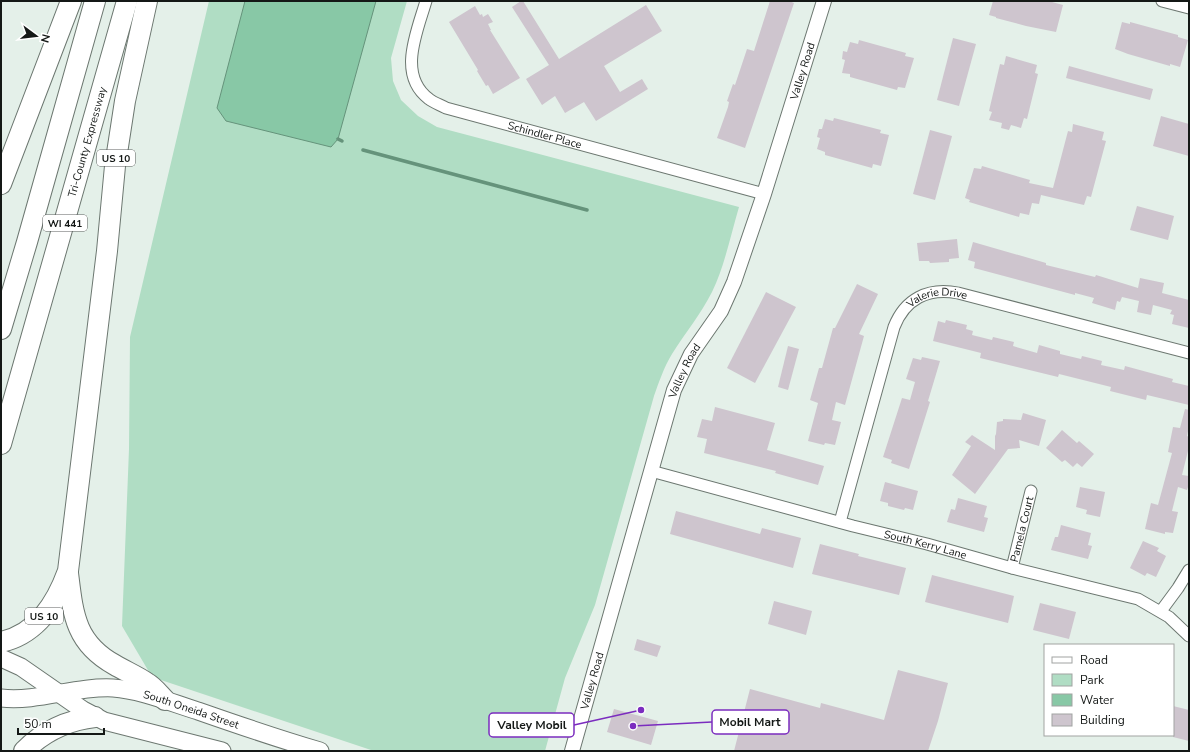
<svg xmlns="http://www.w3.org/2000/svg" width="1190" height="752" viewBox="0 0 1190 752" font-family="'Nunito Sans',sans-serif">
<rect width="100%" height="100%" fill="#e4f0e9"/>
<path fill="#b0ddc4" d="M209 1H407L391 58 393 81 401 100 418 116 437 127 739 207C731 234 724 268 712 292 701 314 685 333 672 354 664 367 659 382 654 396L595 605 565 678 545 751H374L152 677 122 626 129 449 130 337Z"/>
<polygon fill="#88c8a6" stroke="#65937b" points="245,1 376,1 338,139 331,147 226,121 217,108"/>
<g fill="none" stroke-linecap="round" stroke-linejoin="round">
<g stroke="#65937b" stroke-width="3.5">
<polyline points="338,139 342,141"/>
<polyline points="363,150 587,210"/>
</g>
</g>
<g fill="#cec5ce">
<polygon points="521,1 523,1 559,59 646,5 662,31 604,66 620,92 642,79 648,89 596,121 584,102 565,113 555,96 542,105 526,79 549,65 512,7"/>
<polygon points="770,1 789,1 794,3 745,148 717,138 728,107 729,102 727,101 733,84 735,85 747,49 754,51"/>
<polygon points="993,1 1053,1 1052,2 1063,5 1056,32 1026,26 996,18 996,17 989,15"/>
<polygon points="475,6 480,15 482,14 483,17 488,14 493,22 488,24 491,30 490,30 520,78 493,94 488,85 486,86 477,71 478,70 449,22"/>
<polygon points="1122,22 1130,24 1130,22 1178,35 1178,37 1188,40 1180,67 1170,64 1170,66 1128,54 1115,49"/>
<polygon points="953,38 976,44 959,106 937,100"/>
<polygon points="859,40 906,53 905,56 914,58 905,88 898,87 897,90 850,77 850,74 842,73 845,60 842,59 843,51 847,52 850,42 858,44"/>
<polygon points="1006,56 1037,65 1035,73 1038,74 1027,119 1024,118 1021,128 1011,125 1009,130 1001,128 1002,123 989,120 992,112 989,111 1000,64 1004,65"/>
<polygon points="1069,66 1153,89 1150,100 1066,78"/>
<polygon points="1161,116 1189,124 1189,156 1153,146"/>
<polygon points="834,118 881,130 880,133 889,135 881,166 873,164 872,168 825,155 825,152 817,149 820,138 817,137 819,129 822,129 825,119 833,121"/>
<polygon points="1073,124 1104,132 1102,140 1106,141 1091,197 1087,196 1084,205 1041,195 1039,204 1032,203 1029,215 1020,213 1019,217 969,202 970,200 965,198 974,168 981,169 982,166 1030,180 1029,183 1053,188 1068,131 1072,132"/>
<polygon points="930,130 952,136 935,200 913,194"/>
<polygon points="1137,206 1174,216 1168,240 1130,230"/>
<polygon points="957,239 959,258 949,259 949,262 930,263 929,261 919,261 917,243"/>
<polygon points="973,242 1046,263 1046,265 1095,277 1096,275 1138,288 1140,278 1164,283 1162,293 1189,300 1189,328 1172,324 1174,315 1170,314 1172,310 1153,305 1151,315 1137,312 1139,301 1122,297 1120,302 1117,301 1115,310 1092,303 1094,298 1075,293 1075,295 974,268 975,262 968,260"/>
<polygon points="857,284 878,294 859,334 864,336 845,405 836,402 832,420 841,422 835,445 825,443 824,445 808,441 818,403 810,400 819,368 822,368 833,328 835,328"/>
<polygon points="766,292 796,307 755,383 727,368"/>
<polygon points="946,320 967,325 966,329 973,331 972,335 992,340 993,337 1014,342 1013,346 1037,353 1039,345 1060,351 1060,354 1081,359 1082,356 1102,361 1101,365 1124,370 1125,366 1173,379 1172,382 1189,386 1189,405 1147,395 1146,400 1110,391 1111,387 1059,374 1058,377 980,358 981,353 933,341 938,321 945,323"/>
<polygon points="788,346 799,349 788,390 778,387"/>
<polygon points="922,357 940,361 928,401 930,402 909,469 891,463 892,460 883,457 902,398 910,400 915,382 906,379 913,358 921,360"/>
<polygon points="715,407 775,423 767,450 824,466 818,485 775,473 776,471 704,453 707,439 697,437 702,419 712,421"/>
<polygon points="1185,409 1189,410 1189,426 1187,436 1189,437 1189,447 1182,475 1189,476 1189,484 1187,490 1178,487 1172,511 1178,512 1173,533 1165,532 1165,534 1145,529 1151,503 1158,505 1172,453 1168,452 1173,427 1180,428"/>
<polygon points="1023,413 1046,420 1039,446 1019,440 1020,448 1008,449 975,494 952,475 971,446 965,442 972,435 995,450 995,436 996,434 997,422 1003,421 1003,419 1021,420"/>
<polygon points="1062,430 1077,443 1079,441 1094,454 1082,467 1077,463 1073,467 1065,460 1062,462 1046,448"/>
<polygon points="885,482 918,491 913,510 905,508 904,510 888,506 888,503 880,501"/>
<polygon points="1080,487 1105,492 1100,517 1086,514 1087,510 1076,507"/>
<polygon points="958,498 987,506 984,517 988,518 984,532 947,522 951,509 955,510"/>
<polygon points="676,511 760,534 762,528 801,538 793,568 670,534"/>
<polygon points="1061,525 1091,533 1088,545 1092,546 1088,559 1051,550 1055,537 1058,537"/>
<polygon points="1143,541 1159,548 1157,551 1166,556 1156,577 1147,573 1145,576 1130,568"/>
<polygon points="820,544 859,554 858,556 906,568 899,595 812,574"/>
<polygon points="932,575 1014,596 1008,623 925,602"/>
<polygon points="774,601 812,611 806,635 768,624"/>
<polygon points="1040,603 1076,612 1069,639 1033,630"/>
<polygon points="637,639 661,646 657,657 634,650"/>
<polygon points="898,670 948,683 938,721 928,751 734,751 750,689 820,708 821,703 884,720"/>
<polygon points="1173,706 1189,710 1189,741 1173,737"/>
<polygon points="614,709 658,721 651,745 607,732"/>
</g>
<g fill="none" stroke-linecap="round" stroke-linejoin="round">
<g stroke="#6c7770" stroke-width="13">
<g id="minor">
<path id="s1" d="M426 1C417 32 397 75 429 99 434 103 441 105 446 108L764 194"/>
<polyline points="1162,1 1189,8"/>
<path id="s2" d="M651 471 853 526 927 544 1012 568 1138 599 1169 617 1189 636"/>
<path id="s3" d="M840 522 894 327C905 299 928 287 958 293L1189 353"/>
<path id="s4" d="M1012 568 1031 491"/>
<polyline points="1161,611 1178,588 1189,570"/>
</g>
</g>
<g stroke="#6c7770" stroke-width="16">
<g id="tertiary">
<path id="s5" d="M572 751 674 390 691 354 721 311 734 282 764 194 824 1"/>
</g>
</g>
<g stroke="#6c7770" stroke-width="19">
<g id="primary">
<polyline points="1,658 21,667 83,710 104,721 222,751"/>
<path id="s6" d="M1 698C39 702 75 686 113 688 141 690 172 703 198 711 238 725 279 739 320 751"/>
</g>
</g>
<g stroke="#6c7770" stroke-width="22">
<g id="motorway">
<polyline points="1,184 71,1"/>
<polyline points="1,329 27,242 95,1"/>
<path id="s7" d="M1 444 127 1"/>
<path d="M68 573C73 614 75 643 115 665 125 671 137 676 147 683 154 687 159 694 165 700"/>
<path d="M1 642C37 634 56 604 68 571L107 251 115 166 125 101 147 1"/>
<path d="M24 751C44 731 68 720 95 717"/>
</g>
</g>
<use href="#minor" stroke="#fff" stroke-width="11"/>
<use href="#tertiary" stroke="#fff" stroke-width="14"/>
<use href="#primary" stroke="#fff" stroke-width="17"/>
<use href="#motorway" stroke="#fff" stroke-width="20"/>
</g>
<g text-anchor="middle" stroke-width="4" stroke-linejoin="round" paint-order="stroke">
<g fill="#fff" stroke="#5a5d5c" stroke-width="1">
<rect x="97" y="150" width="38" height="16" rx="3"/>
<rect x="43" y="215" width="44" height="16" rx="3"/>
<rect x="25" y="608" width="38" height="16" rx="3"/>
</g>
<g font-size="10" font-weight="bold" fill="#141816">
<text x="116" y="162">US 10</text>
<text x="65" y="227">WI 441</text>
<text x="44" y="620">US 10</text>
</g>
<g font-size="11" fill="#141816" stroke="#fff">
<text dy="4" stroke="none"><textPath href="#s5" startOffset="721">Valley Road</textPath></text>
<text dy="4" stroke="none"><textPath href="#s1" startOffset="227">Schindler Place</textPath></text>
<text dy="4" stroke="none"><textPath href="#s7" startOffset="314">Tri-County Expressway</textPath></text>
<text dy="4" stroke="none"><textPath href="#s3" startOffset="260">Valerie Drive</textPath></text>
<text dy="4" stroke="none"><textPath href="#s5" startOffset="397">Valley Road</textPath></text>
<text dy="4" stroke="none"><textPath href="#s4" startOffset="40">Pamela Court</textPath></text>
<text dy="4" stroke="none"><textPath href="#s2" startOffset="284">South Kerry Lane</textPath></text>
<text dy="4" stroke="none"><textPath href="#s5" startOffset="73">Valley Road</textPath></text>
<text dy="4" stroke="none"><textPath href="#s6" startOffset="194">South Oneida Street</textPath></text>
</g>
</g>
<path fill="none" stroke="#7b2cbf" stroke-width="1.5" d="M633 726L712 722M641 710L574 725"/>
<g fill="#7b2cbf" stroke="#fff" stroke-width="1.5">
<circle cx="633" cy="726" r="4"/>
<circle cx="641" cy="710" r="4"/>
</g>
<g fill="#fff" stroke="#7b2cbf" stroke-width="1.5">
<rect x="712" y="710" width="77" height="24" rx="4"/>
<rect x="489" y="713" width="85" height="24" rx="4"/>
</g>
<g font-size="12" text-anchor="middle" font-weight="bold" fill="#141816">
<text x="750" y="726">Mobil Mart</text>
<text x="532" y="729">Valley Mobil</text>
</g>
<rect width="1190" height="752" fill="none" stroke="#141816" stroke-width="4"/>
<rect x="1044" y="644" width="130" height="92" fill="#ffffff" stroke="#a1a3a2"/>
<rect x="1052" y="657" width="20" height="6" fill="#ffffff" stroke="#a1a3a2"/>
<text x="1080" y="664" font-size="12" fill="#141816">Road</text>
<rect x="1052" y="674" width="20" height="12" fill="#b0ddc4" stroke="#a1a3a2"/>
<text x="1080" y="684" font-size="12" fill="#141816">Park</text>
<rect x="1052" y="694" width="20" height="12" fill="#88c8a6" stroke="#a1a3a2"/>
<text x="1080" y="704" font-size="12" fill="#141816">Water</text>
<rect x="1052" y="714" width="20" height="12" fill="#cec5ce" stroke="#a1a3a2"/>
<text x="1080" y="724" font-size="12" fill="#141816">Building</text>
<g transform="translate(36 36) rotate(105)" stroke="#ffffff" stroke-width="3" paint-order="stroke">
<path d="M0-3L7 15L0 10L-7 15Z" fill="#141816"/>
<text y="-6" font-size="11" font-weight="bold" text-anchor="middle" fill="#141816">N</text>
</g>
<path d="M18 728v6h86v-6" fill="none" stroke="#141816" stroke-width="2"/>
<text x="24" y="728" font-size="12" fill="#141816" stroke="#ffffff" stroke-width="3" paint-order="stroke">50 m</text>
</svg>
